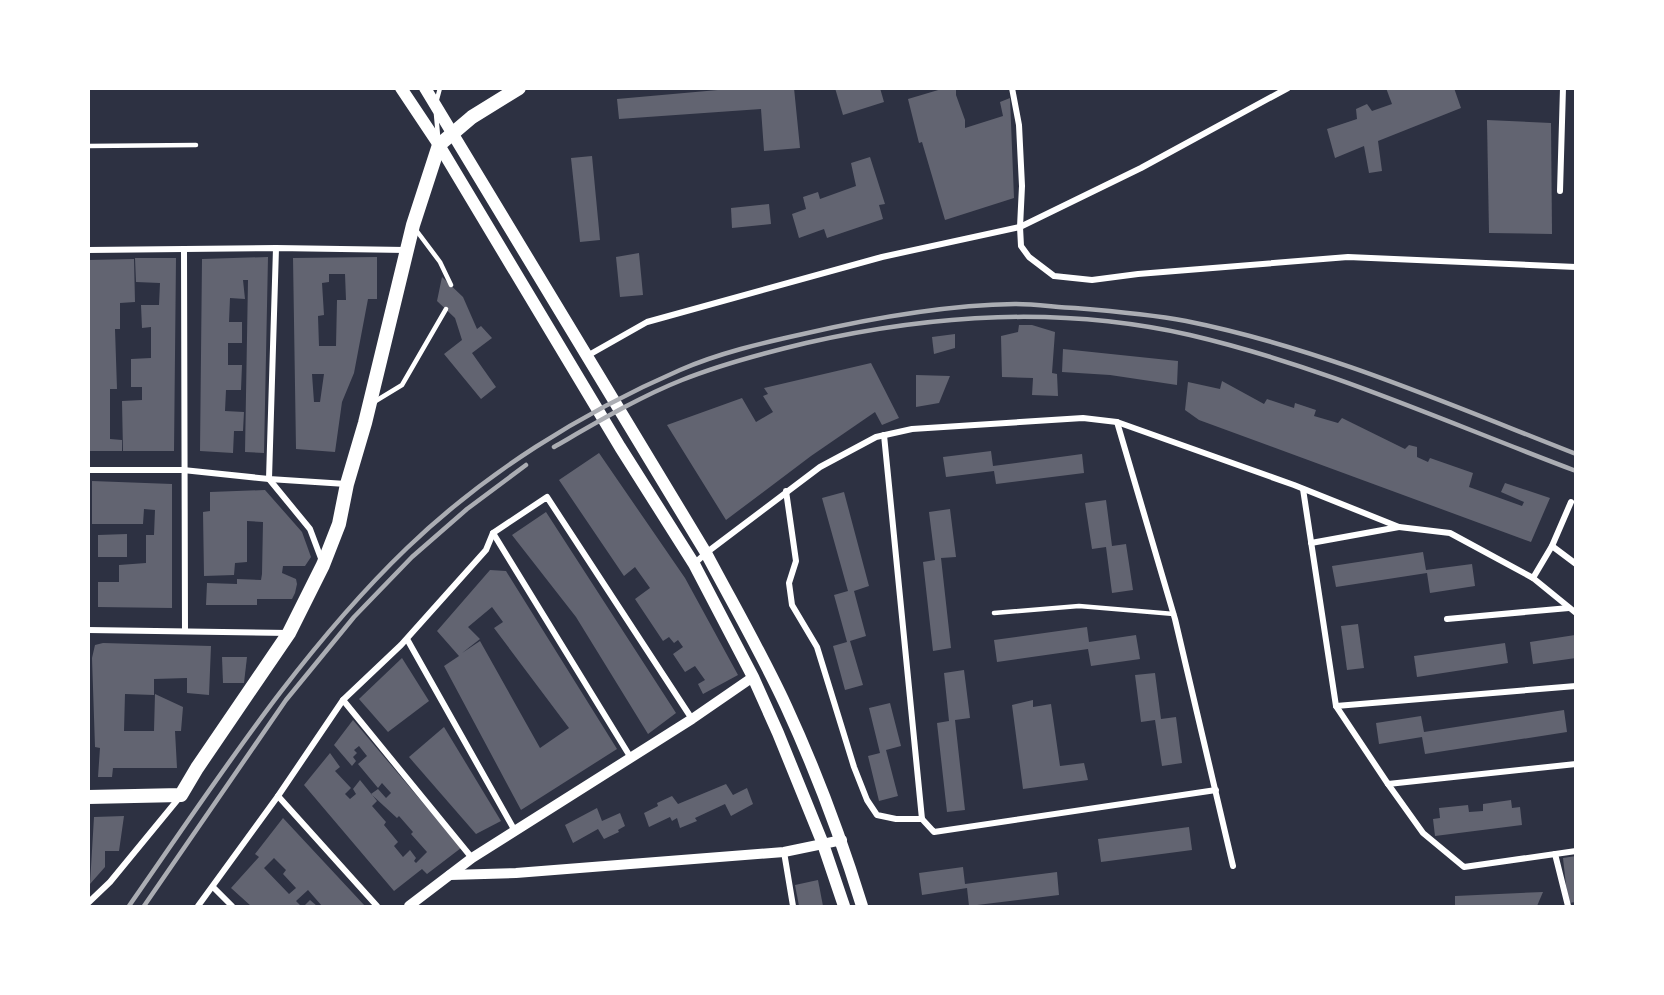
<svg xmlns="http://www.w3.org/2000/svg" width="1664" height="995" viewBox="0 0 1664 995" font-family="'DM Sans',sans-serif">
<rect width="100%" height="100%" fill="#2d3142"/>
<g fill="#626471" fill-rule="evenodd">
<polygon points="740,88 794,88 800,148 764,151 761,109 619,119 617,99"/>
<polygon points="835,88 880,88 884,102 843,115"/>
<polygon points="945,88 956,88 956,95 965,120 965,128 1003,116 1000,102 1010,98 1014,198 945,220 922,142 919,143 908,99"/>
<polygon points="1386,88 1454,88 1461,108 1378,141 1382,171 1369,173 1364,146 1335,158 1327,129 1357,119 1356,109 1367,104 1372,111 1392,104"/>
<polygon points="1487,120 1551,123 1552,234 1489,233"/>
<polygon points="592,156 600,240 580,242 571,158"/>
<polygon points="870,157 885,204 879,205 883,219 827,238 824,229 799,238 792,214 806,209 803,197 818,192 820,199 856,186 851,163"/>
<polygon points="769,204 771,224 732,228 731,208"/>
<polygon points="639,253 643,295 620,297 616,257"/>
<polygon points="268,257 264,453 245,452 248,280 243,280 245,299 230,298 229,322 242,322 242,343 228,343 228,365 242,365 241,390 226,390 225,411 244,412 243,431 234,431 233,453 200,451 202,259"/>
<path d="M377 257V299H368L354 373 342 402 335 452 296 449 293 258ZM329 274H345L346 300H337L336 346H319L318 316 324 315 322 283 329 282ZM312 374H324L320 402H314Z"/>
<polygon points="135,258 176,258 174,451 123,451 122,401 142,400 142,387 131,387 131,359 151,358 151,327 142,328 141,305 159,305 160,283 136,282"/>
<polygon points="134,259 135,302 120,303 120,329 115,329 117,389 110,389 110,439 122,440 122,451 90,451 88,260"/>
<polygon points="442,277 463,297 477,329 481,326 492,338 472,353 496,387 481,399 444,354 462,340 455,318 437,301"/>
<polygon points="1019,325 1032,325 1055,332 1052,373 1057,374 1058,396 1032,395 1033,378 1002,377 1001,336 1018,332"/>
<polygon points="955,334 955,348 934,354 932,337"/>
<polygon points="1063,349 1178,361 1177,385 1110,375 1062,372"/>
<polygon points="871,363 899,418 882,425 875,412 811,456 726,520 667,425 742,398 756,422 773,412 763,396 768,394 764,388"/>
<polygon points="916,375 950,376 939,403 916,407"/>
<polygon points="1222,381 1264,404 1267,399 1294,408 1295,403 1316,410 1314,416 1338,423 1342,418 1405,449 1409,445 1417,447 1417,457 1428,462 1430,458 1473,473 1469,487 1522,506 1524,502 1501,492 1505,483 1550,498 1531,542 1199,420 1185,410 1188,382 1220,389"/>
<polygon points="991,451 993,466 1082,454 1084,473 996,484 994,471 946,477 943,457"/>
<polygon points="599,453 685,578 738,675 703,694 698,684 705,680 695,666 685,672 673,654 683,647 678,640 674,643 669,637 663,641 635,599 650,588 635,567 624,576 559,480"/>
<polygon points="92,481 172,484 172,608 98,607 98,582 119,582 119,565 146,563 146,535 154,535 155,510 144,509 143,524 92,524"/>
<polygon points="265,490 302,532 311,557 305,566 283,566 282,573 296,579 297,584 295,593 292,599 257,599 257,605 206,605 207,583 237,584 237,579 261,580 262,574 263,522 247,521 247,562 235,563 234,575 204,576 203,512 210,511 210,492"/>
<polygon points="844,492 869,586 854,591 866,636 850,641 863,685 845,690 833,646 847,642 834,595 848,591 822,498"/>
<polygon points="1106,500 1112,546 1126,544 1133,590 1112,593 1106,547 1092,549 1085,503"/>
<polygon points="950,509 956,557 941,558 951,648 933,651 923,562 935,560 929,512"/>
<polygon points="546,512 676,713 648,734 576,617 512,535"/>
<polygon points="127,534 127,557 98,557 98,535"/>
<polygon points="1423,552 1426,570 1472,564 1475,586 1430,593 1427,573 1336,587 1332,566"/>
<path d="M490 570 506 571 617 749 521 810 444 666 459 656 437 631ZM492 607 503 622 494 628 569 728 540 748 480 641 462 653 480 639 468 627Z"/>
<polygon points="1358,624 1364,668 1347,670 1341,626"/>
<polygon points="1087,627 1089,642 1136,635 1140,659 1091,666 1088,649 997,662 994,640"/>
<polygon points="1575,635 1576,658 1533,664 1530,642"/>
<polygon points="103,643 211,646 209,695 187,693 187,678 154,679 154,695 125,694 124,731 154,731 155,694 183,707 181,731 175,731 177,768 113,768 112,777 98,777 100,748 95,747 92,658 95,645"/>
<polygon points="1505,643 1508,663 1417,677 1414,656"/>
<polygon points="222,657 247,657 244,683 223,683"/>
<polygon points="402,658 429,701 388,732 359,699"/>
<polygon points="964,670 970,718 955,720 965,810 947,812 937,723 949,721 944,673"/>
<polygon points="1155,673 1161,719 1176,717 1182,763 1162,766 1155,720 1141,722 1135,675"/>
<polygon points="1033,700 1033,707 1051,704 1060,766 1084,763 1088,780 1023,789 1012,705"/>
<polygon points="890,703 901,746 886,750 898,796 879,801 868,756 880,753 869,708"/>
<polygon points="1564,710 1567,732 1425,754 1422,737 1379,744 1376,723 1421,716 1424,732"/>
<polygon points="353,720 461,848 427,874 422,869 394,891 304,785 330,753 340,767 335,771 351,788 345,794 350,799 356,794 353,789 360,780 377,801 372,806 386,822 384,825 398,842 394,846 403,857 410,850 416,858 414,861 416,863 427,852 411,834 413,832 399,816 397,818 371,794 378,789 386,798 391,793 382,783 378,788 358,764 367,756 359,746 354,750 357,753 353,757 356,761 352,766 334,745"/>
<polygon points="444,727 501,821 476,834 409,757"/>
<polygon points="726,784 733,795 747,788 753,804 731,816 725,804 695,818 697,821 680,828 677,818 672,821 670,817 649,827 644,813 658,806 657,803 672,796 678,804"/>
<polygon points="1511,800 1512,808 1520,807 1522,825 1435,836 1433,819 1440,818 1439,808 1468,805 1469,812 1483,811 1483,804"/>
<polygon points="597,808 602,821 620,813 625,826 618,830 619,832 604,839 598,829 573,843 565,825"/>
<polygon points="124,816 119,851 105,851 105,867 90,884 94,817"/>
<path d="M283 818 365 906H322L308 890 296 901 301 906H251L231 888 259 857 255 854ZM274 858 286 870 283 874 296 888 289 894 264 868Z"/>
<polygon points="1189,827 1192,850 1101,862 1098,839"/>
<polygon points="1576,856 1576,902 1568,903 1563,858"/>
<polygon points="963,867 965,884 1057,872 1059,895 969,906 967,888 922,895 919,873"/>
<polygon points="818,880 823,906 799,906 795,885"/>
<polygon points="1543,892 1537,906 1455,906 1455,896"/>
<polygon points="310,900 317,906 304,906"/>
</g>
<g fill="none" stroke-linecap="round" stroke-linejoin="round">
<g stroke="#fff" stroke-width="4.5">
<polyline points="436,103 440,88"/>
<polyline points="436,114 438,136"/>
<polyline points="88,146 196,145"/>
<polyline points="416,230 440,262 451,285"/>
<polyline points="374,402 402,385 446,309"/>
<polyline points="994,613 1079,606 1174,614"/>
</g>
<g stroke="#fff" stroke-width="6">
<polyline points="1012,88 1019,125 1022,186 1020,227 1021,246 1029,257 1054,276 1092,280 1138,274 1348,257 1576,267"/>
<polyline points="1560,191 1563,88"/>
<polyline points="276,248 269,479 310,529 322,561"/>
<polyline points="184,249 185,631"/>
<polyline points="88,250 276,248 406,250"/>
<polyline points="587,356 647,322 882,257 1020,227 1141,168 1288,88"/>
<polyline points="1117,422 1175,619 1233,866"/>
<polyline points="884,435 922,819 934,832 1216,790"/>
<polyline points="88,470 183,470 269,479 346,484"/>
<polyline points="1303,489 1336,706 1388,784 1576,764"/>
<polyline points="786,491 796,561 789,583 792,605 817,647 854,767 867,800 877,815 896,819 922,819"/>
<polyline points="493,533 631,758"/>
<polyline points="1311,543 1399,527"/>
<polyline points="1552,546 1576,564"/>
<polyline points="694,564 706,553 820,467 876,437 912,429 1083,418 1117,422 1294,485 1399,527 1450,533 1533,578 1576,613"/>
<polyline points="1533,578 1552,546 1571,502"/>
<polyline points="1447,619 1569,608"/>
<polyline points="88,630 289,633"/>
<polyline points="407,639 515,831"/>
<polyline points="343,700 472,858"/>
<polyline points="1336,706 1576,686"/>
<polyline points="1388,784 1423,833 1464,867 1576,851"/>
<polyline points="278,796 377,906"/>
<polyline points="784,852 793,906"/>
<polyline points="1555,854 1568,906"/>
<polyline points="213,887 232,906"/>
<polyline points="88,903 110,882 179,798"/>
<polyline points="198,906 278,796 343,700 401,645 486,550 493,533 547,497 692,719"/>
</g>
<g stroke="#fff" stroke-width="10">
<polyline points="450,875 516,873 784,852 842,840"/>
<polyline points="409,906 472,858 692,719 753,677"/>
</g>
<g stroke="#fff" stroke-width="12">
<polyline points="401,88 439,145 620,447 694,564 753,677 778,733 823,844 844,906"/>
<path d="M425 88 706 553C733 604 762 654 786 706 816 771 841 838 862 906"/>
</g>
<polyline stroke="#fff" stroke-width="14" points="88,797 181,795 197,768 289,633 323,565 339,524 347,484 365,423 413,225 439,145 472,117 519,88"/>
<g stroke="#abadb3" stroke-width="4.5">
<path d="M554 447C594 424 639 397 682 380 722 364 764 353 806 343 934 314 1061 306 1190 335 1323 366 1448 423 1576 471"/>
<path d="M129 906C215 783 298 653 407 548 485 473 581 413 680 370 719 353 762 343 803 334 872 318 944 305 1015 304 1035 304 1055 307 1075 308 1112 311 1149 314 1186 321 1321 348 1448 404 1576 454"/>
<polyline points="144,906 286,700 354,617 412,557 467,509 526,465"/>
</g>
</g>
<rect width="1664" height="995" fill="none" stroke="#ffffff" stroke-width="180"/>
</svg>
